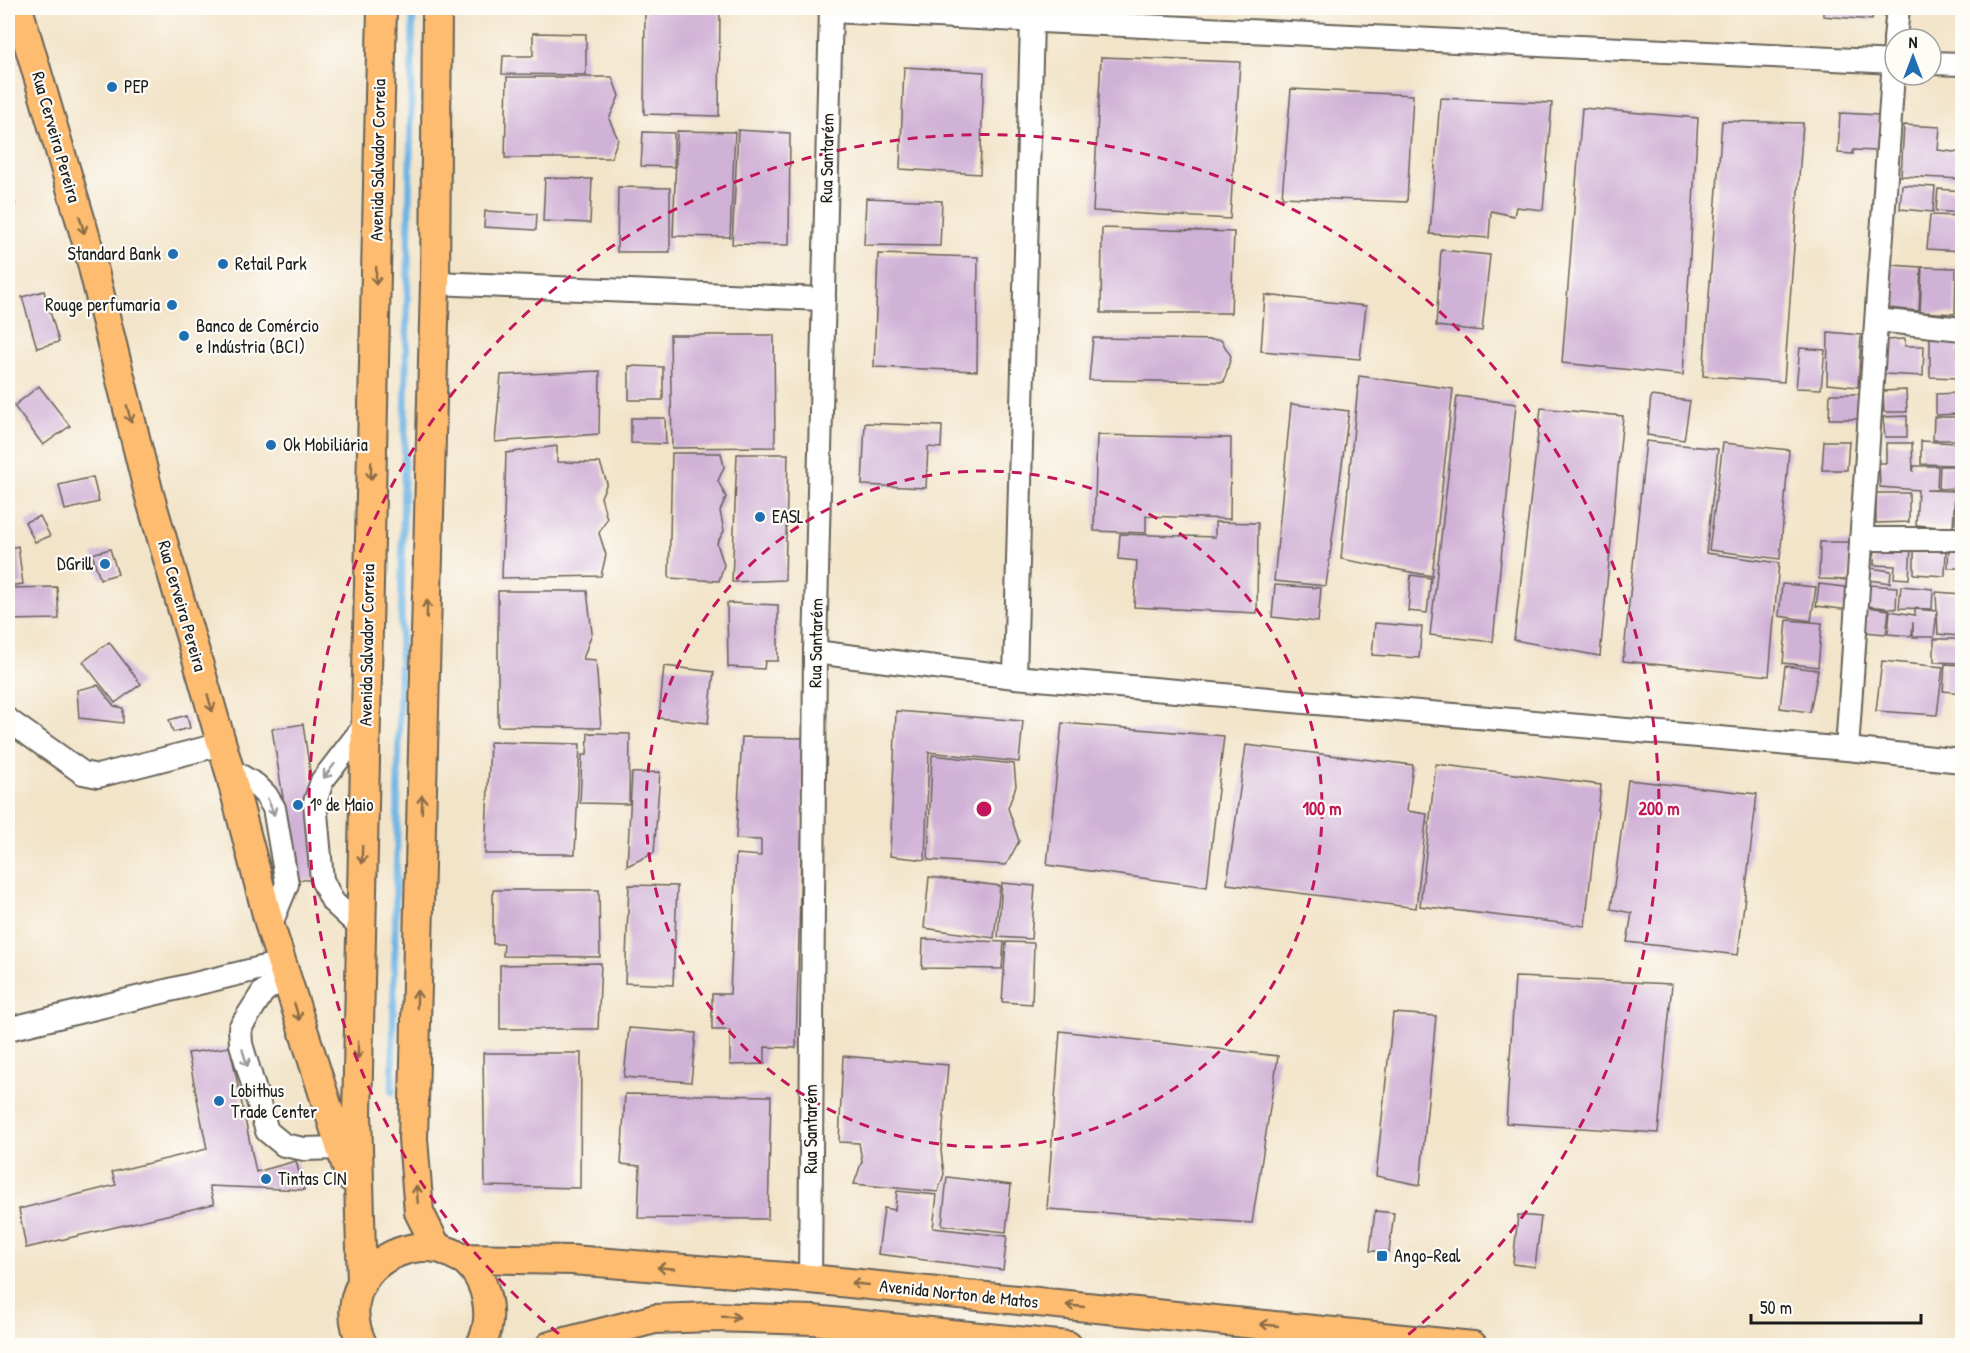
<svg xmlns="http://www.w3.org/2000/svg" width="1970" height="1353" viewBox="0 0 1970 1353" font-family="'Patrick Hand',sans-serif">
<rect width="100%" height="100%" fill="#fdfcf7"/>
<filter id="ink" filterUnits="userSpaceOnUse"><feTurbulence type="fractalNoise" baseFrequency=".0167" numOctaves="2"/><feDisplacementMap in="SourceGraphic" scale="12" xChannelSelector="R" yChannelSelector="G"/><feConvolveMatrix kernelMatrix="1 2 1 2 8 2 1 2 1" color-interpolation-filters="sRGB"/></filter>
<filter id="wash" filterUnits="userSpaceOnUse"><feTurbulence type="fractalNoise" baseFrequency=".008" numOctaves="4" result="noise"/><feDisplacementMap in="SourceGraphic" scale="24" xChannelSelector="R" yChannelSelector="G"/><feGaussianBlur stdDeviation="1.35" result="paint"/><feColorMatrix in="noise" values="0 0 0 0 0 0 0 0 0 0 0 0 0 0 0 0 0 1.4 0 .05"/><feComposite in="paint" operator="in"/></filter>
<g filter="url(#wash)">
<rect width="100%" height="100%" fill="#f2e4c9"/>
<g fill="none" stroke-linecap="round" stroke-linejoin="round">
<polyline stroke="#6cb4e4" stroke-width="7" points="392,1092 413,8"/>
</g>
<g id="blocks">
<g fill="#d1b2d7">
<polygon points="645,8 720,8 719,116 644,114"/>
<polygon points="1823,8 1873,8 1872,20 1823,16"/>
<polygon points="533,33 586,34 586,75 502,74 503,56 533,56"/>
<polygon points="1101,57 1240,62 1230,219 1093,211"/>
<polygon points="904,67 984,72 980,174 900,169"/>
<polygon points="507,77 612,77 619,96 609,119 618,139 611,158 505,158"/>
<polygon points="1291,89 1413,95 1407,202 1282,197"/>
<polygon points="1440,98 1552,103 1543,210 1516,207 1514,216 1491,211 1489,238 1430,234"/>
<polygon points="1582,108 1698,118 1683,375 1562,363"/>
<polygon points="1840,113 1880,115 1877,151 1853,150 1853,154 1838,153"/>
<polygon points="1722,121 1803,123 1784,382 1703,376"/>
<polygon points="1904,125 1940,127 1938,150 1962,153 1962,179 1901,176"/>
<polygon points="738,130 790,133 789,245 732,244"/>
<polygon points="677,131 735,132 730,237 673,236"/>
<polygon points="643,132 674,133 674,167 641,166"/>
<polygon points="545,178 592,179 590,223 543,221"/>
<polygon points="8,181 15,204 8,206"/>
<polygon points="1902,185 1935,187 1933,212 1900,209"/>
<polygon points="618,187 670,188 670,252 617,252"/>
<polygon points="1938,189 1962,191 1961,213 1936,211"/>
<polygon points="866,198 942,201 940,246 864,245"/>
<polygon points="485,211 537,214 536,230 484,227"/>
<polygon points="1930,215 1962,216 1962,251 1927,249"/>
<polygon points="1102,228 1234,232 1231,313 1101,313"/>
<polygon points="1441,250 1490,255 1482,331 1436,326"/>
<polygon points="878,254 978,257 977,371 874,367"/>
<polygon points="1891,265 1921,267 1919,311 1888,308"/>
<polygon points="1922,267 1956,268 1955,314 1920,312"/>
<polygon points="44,291 59,342 37,348 22,297"/>
<polygon points="1265,295 1366,306 1360,359 1261,351"/>
<rect x="1959" y="299" width="3" height="15"/>
<polygon points="1828,332 1861,335 1858,387 1827,384"/>
<polygon points="1930,333 1958,333 1958,378 1930,377"/>
<polygon points="670,335 774,335 775,447 672,448"/>
<polygon points="1093,338 1221,340 1231,356 1224,382 1089,380"/>
<polygon points="1905,339 1905,346 1924,346 1923,376 1884,374 1884,340"/>
<polygon points="1800,348 1825,350 1821,389 1796,388"/>
<polygon points="629,366 663,367 663,400 629,400"/>
<polygon points="600,371 599,434 495,442 501,375"/>
<polygon points="1359,376 1453,389 1432,576 1341,559"/>
<polygon points="39,386 70,426 43,445 14,406"/>
<polygon points="1906,390 1907,412 1884,412 1883,391"/>
<polygon points="1958,393 1958,414 1936,415 1936,394"/>
<polygon points="1830,394 1861,394 1859,419 1829,419"/>
<polygon points="1457,396 1516,404 1493,642 1430,635"/>
<polygon points="1651,396 1690,401 1684,440 1647,435"/>
<polygon points="1291,404 1349,411 1326,586 1274,581"/>
<polygon points="1541,408 1623,416 1600,656 1514,640"/>
<polygon points="1907,416 1907,437 1885,437 1883,417"/>
<polygon points="1934,417 1959,417 1958,440 1933,440"/>
<polygon points="631,418 665,418 666,444 631,443"/>
<polygon points="865,423 942,426 941,448 928,447 926,488 862,485"/>
<polygon points="1097,435 1231,438 1230,519 1146,516 1146,533 1094,531"/>
<polygon points="1646,441 1718,449 1706,553 1779,563 1769,676 1623,661"/>
<polygon points="1824,441 1849,441 1847,470 1822,470"/>
<polygon points="1921,441 1955,443 1954,465 1921,464"/>
<polygon points="1723,443 1789,450 1780,559 1709,550"/>
<polygon points="1886,443 1912,443 1913,472 1914,466 1938,466 1937,490 1926,490 1955,491 1953,528 1916,525 1918,490 1880,487 1879,463 1886,463"/>
<polygon points="557,446 557,462 600,463 607,483 601,497 607,519 599,533 606,555 601,576 502,578 506,453"/>
<polygon points="672,453 721,453 724,467 718,481 726,497 720,511 724,531 717,543 724,565 719,581 669,578"/>
<polygon points="737,454 788,454 785,580 732,582"/>
<polygon points="1940,466 1958,466 1958,488 1939,489"/>
<polygon points="93,477 99,502 65,510 59,485"/>
<polygon points="1956,491 1962,491 1962,524 1955,524"/>
<polygon points="1876,493 1909,493 1909,522 1876,523"/>
<polygon points="40,516 50,536 35,542 25,522"/>
<polygon points="1215,522 1258,523 1257,613 1134,607 1137,561 1118,559 1120,534 1215,537"/>
<polygon points="1820,542 1850,542 1849,580 1819,579"/>
<polygon points="1949,543 1962,543 1962,568 1948,568"/>
<polygon points="1875,544 1911,547 1909,579 1894,578 1895,566 1874,565"/>
<polygon points="18,546 23,584 8,586 8,549"/>
<polygon points="110,549 118,574 100,579 92,554"/>
<polygon points="1914,550 1946,551 1945,576 1914,574"/>
<polygon points="1870,568 1891,571 1890,583 1869,580"/>
<polygon points="1411,575 1431,578 1427,613 1408,611"/>
<polygon points="1782,584 1816,587 1811,621 1779,616"/>
<polygon points="1819,584 1853,588 1850,610 1816,606"/>
<polygon points="1275,585 1321,588 1318,622 1272,617"/>
<polygon points="1868,585 1897,587 1896,609 1866,606"/>
<polygon points="1901,586 1933,589 1932,609 1899,608"/>
<polygon points="57,587 59,619 8,620 8,588"/>
<polygon points="498,591 587,591 592,633 583,659 596,660 601,728 498,726"/>
<polygon points="1936,592 1962,594 1959,636 1938,634"/>
<polygon points="727,603 778,605 778,661 765,661 764,669 728,667"/>
<polygon points="1868,607 1889,610 1886,634 1864,632"/>
<polygon points="1915,609 1937,611 1934,637 1913,637 1913,622 1912,636 1888,634 1890,611 1915,615"/>
<polygon points="1787,620 1822,623 1818,667 1783,663"/>
<polygon points="1375,623 1422,627 1419,658 1372,655"/>
<polygon points="1934,639 1962,639 1962,663 1934,662"/>
<polygon points="109,642 141,684 115,703 83,662"/>
<polygon points="1882,661 1943,667 1937,715 1876,711"/>
<polygon points="1945,664 1962,665 1962,693 1943,691"/>
<polygon points="664,666 714,672 708,723 659,718"/>
<polygon points="1785,666 1818,670 1810,712 1780,708"/>
<polygon points="98,685 114,706 123,708 123,723 79,718 77,690"/>
<polygon points="896,711 1023,721 1019,762 929,752 925,860 890,856"/>
<polygon points="187,715 190,728 173,732 169,720"/>
<polygon points="1062,723 1224,736 1207,887 1047,865"/>
<polygon points="303,724 311,779 319,881 296,879 272,729"/>
<polygon points="588,733 630,734 629,804 580,803 582,755 587,755"/>
<polygon points="742,737 804,738 796,1048 765,1047 765,1064 730,1065 730,1030 712,1030 712,994 730,994 736,854 761,856 761,840 736,839"/>
<polygon points="490,742 580,744 575,854 485,854"/>
<polygon points="1246,745 1413,765 1407,811 1427,814 1416,908 1227,884"/>
<polygon points="932,755 1014,764 1016,786 1008,808 1019,841 1006,865 928,860"/>
<polygon points="1436,764 1601,785 1585,926 1420,906"/>
<polygon points="660,772 654,853 627,866 632,773"/>
<polygon points="1628,780 1757,794 1738,955 1627,942 1632,913 1611,909"/>
<polygon points="929,877 1000,886 994,938 924,928"/>
<polygon points="1002,883 1035,886 1031,939 998,937"/>
<polygon points="629,885 677,886 673,985 625,983"/>
<polygon points="493,890 599,890 600,957 503,956 504,944 493,944"/>
<polygon points="923,939 1004,942 1002,969 922,968"/>
<polygon points="1006,942 1034,943 1032,1004 1002,1002"/>
<polygon points="601,963 598,1029 500,1029 500,965"/>
<polygon points="1515,977 1672,984 1658,1133 1506,1123"/>
<polygon points="1393,1013 1436,1016 1420,1185 1376,1176"/>
<polygon points="629,1028 696,1033 691,1082 624,1077"/>
<polygon points="1060,1031 1278,1056 1252,1223 1047,1209"/>
<polygon points="230,1047 256,1172 296,1161 304,1190 209,1186 214,1204 26,1248 19,1209 116,1185 112,1172 207,1149 188,1053"/>
<polygon points="483,1053 581,1053 580,1188 485,1186"/>
<polygon points="843,1056 948,1065 941,1151 944,1174 938,1192 854,1184 862,1161 859,1143 839,1142"/>
<polygon points="625,1094 771,1096 768,1219 638,1218 640,1166 621,1164"/>
<polygon points="947,1177 1011,1185 1006,1232 942,1225"/>
<polygon points="897,1191 937,1195 933,1228 1007,1236 1003,1270 878,1254 884,1208 895,1210"/>
<polygon points="1375,1211 1394,1213 1389,1252 1370,1251"/>
<polygon points="1518,1215 1541,1217 1535,1267 1513,1264"/>
</g>
</g>
</g>
<g filter="url(#ink)">
<use href="#blocks" fill-opacity="0" stroke="#676259" stroke-width="1.5"/>
<g fill="none" stroke-linecap="round" stroke-linejoin="round">
<g stroke="#676259" stroke-width="26">
<g id="minor">
<polyline points="830,11 1895,62"/>
<polyline points="1895,39 1898,8"/>
<polyline points="1931,63 1962,64"/>
<polyline points="435,283 824,299"/>
<polyline points="1877,320 1962,329"/>
<polyline points="1861,539 1962,539"/>
<polyline points="815,652 1015,677 1847,749 1962,761"/>
<polyline points="1015,677 1032,21"/>
<polyline points="8,720 83,773 98,776 222,744"/>
<polyline points="1847,749 1895,44"/>
<polyline points="229,769 256,785 266,795 274,808 287,884 270,926"/>
<polyline points="361,928 333,902 322,880 315,802 322,781 365,725"/>
<polyline points="286,976 263,992 240,1028 241,1044 267,1131 284,1145 304,1149 340,1148"/>
<polyline points="8,1029 282,963"/>
<polyline points="810,1279 815,652 831,8"/>
</g>
</g>
<g stroke="#676259" stroke-width="32">
<g id="major">
<polyline points="18,8 86,239 149,494 229,769 270,926 350,1177"/>
<polyline points="437,1248 419,1212 413,1139 435,283 437,8"/>
<polyline points="446,1251 460,1258 572,1260 810,1279 1473,1346"/>
<polyline points="362,1283 357,1114 382,8"/>
<path d="M363 1346C318 1254 463 1204 486 1296 490 1312 489 1331 480 1346"/>
<polyline points="550,1346 655,1319 712,1317 813,1320 1068,1346"/>
</g>
</g>
<use href="#minor" stroke="#fff" stroke-width="22"/>
<use href="#major" stroke="#fdbc6f" stroke-width="28"/>
</g>
<defs><path id="oneway-shaft" d="M-6 0H5M1.5-3L5.5 0L1.5 3" fill="none" stroke-width="1.6" stroke-linecap="round" stroke-linejoin="round" transform="scale(1.5)"/></defs>
<g stroke="#8c6c46">
<use href="#oneway-shaft" transform="translate(82 225) rotate(74)"/>
<use href="#oneway-shaft" transform="translate(376 276) rotate(91)"/>
<use href="#oneway-shaft" transform="translate(129 414) rotate(76)"/>
<use href="#oneway-shaft" transform="translate(371 471) rotate(91)"/>
<use href="#oneway-shaft" transform="translate(427 609) rotate(-89)"/>
<use href="#oneway-shaft" transform="translate(210 703) rotate(74)"/>
<use href="#oneway-shaft" transform="translate(422 804) rotate(-89)"/>
<use href="#oneway-shaft" transform="translate(362 855) rotate(91)"/>
<use href="#oneway-shaft" transform="translate(417 999) rotate(-89)"/>
<use href="#oneway-shaft" transform="translate(297 1012) rotate(73)"/>
<use href="#oneway-shaft" transform="translate(358 1050) rotate(91)"/>
<use href="#oneway-shaft" transform="translate(417 1194) rotate(-95)"/>
<use href="#oneway-shaft" transform="translate(666 1268) rotate(-175)"/>
<use href="#oneway-shaft" transform="translate(860 1284) rotate(-174)"/>
<use href="#oneway-shaft" transform="translate(1075 1306) rotate(-174)"/>
<use href="#oneway-shaft" transform="translate(731 1317) rotate(2)"/>
<use href="#oneway-shaft" transform="translate(1269 1325) rotate(-174)"/>
</g>
<g stroke="#999">
<use href="#oneway-shaft" transform="translate(329 771) rotate(128)"/>
<use href="#oneway-shaft" transform="translate(271 807) rotate(68)"/>
<use href="#oneway-shaft" transform="translate(245 1058) rotate(73)"/>
</g>
</g>
<g fill="none" stroke="#c2185b" stroke-width="3" stroke-dasharray="10 8">
<circle cx="984" cy="809" r="338"/>
<path d="M573 1345A675 675 0 1 1 1395 1345"/>
</g>
<g fill="#1f6fb2" stroke="#fdfcf7" stroke-width="2">
<circle cx="112" cy="87" r="6"/>
<circle cx="173" cy="254" r="6"/>
<circle cx="223" cy="264" r="6"/>
<circle cx="172" cy="305" r="6"/>
<circle cx="184" cy="336" r="6"/>
<circle cx="271" cy="445" r="6"/>
<circle cx="760" cy="517" r="6"/>
<circle cx="105" cy="564" r="6"/>
<circle cx="298" cy="805" r="6"/>
<circle cx="219" cy="1101" r="6"/>
<circle cx="266" cy="1179" r="6"/>
<rect x="1376" y="1250" width="12" height="12" rx="3"/>
</g>
<g text-anchor="middle" stroke-width="4.5" stroke-linejoin="round" paint-order="stroke">
<g font-size="18" fill="#1c1c1c" stroke="#fdfcf7" text-anchor="start">
<text x="124" y="93">PEP</text>
<text x="161" y="260" text-anchor="end">Standard Bank</text>
<text x="235" y="270">Retail Park</text>
<text x="160" y="311" text-anchor="end">Rouge perfumaria</text>
<text x="196" y="332">Banco de Comércio<tspan x="196" dy="21">e Indústria (BCI)</tspan></text>
<text x="283" y="451">Ok Mobiliária</text>
<text x="772" y="523">EASL</text>
<text x="93" y="570" text-anchor="end">DGrill</text>
<text x="310" y="811">1º de Maio</text>
<text x="231" y="1097">Lobithus<tspan x="231" dy="21">Trade Center</tspan></text>
<text x="278" y="1185">Tintas CIN</text>
<text x="1394" y="1262">Ango-Real</text>
</g>
<g font-size="18" fill="#1c1c1c" stroke="#fdfcf7">
<text transform="translate(56 137) rotate(74)" y="6">Rua Cerveira Pereira</text>
<text transform="translate(827 158) rotate(-89)" y="6">Rua Santarém</text>
<text transform="translate(378 160) rotate(-89)" y="6">Avenida Salvador Correia</text>
<text transform="translate(182 606) rotate(74)" y="6">Rua Cerveira Pereira</text>
<text transform="translate(816 643) rotate(-89)" y="6">Rua Santarém</text>
<text transform="translate(367 645) rotate(-89)" y="6">Avenida Salvador Correia</text>
<text transform="translate(811 1129) rotate(-90)" y="6">Rua Santarém</text>
<text transform="translate(959 1294) rotate(6)" y="6">Avenida Norton de Matos</text>
</g>
</g>
<circle cx="984" cy="809" r="9" fill="#c2185b" stroke="#fdfcf7" stroke-width="3"/>
<g font-size="18" text-anchor="middle" font-weight="bold" fill="#c2185b" stroke="#fdfcf7" stroke-width="4.5" stroke-linejoin="round" paint-order="stroke">
<text x="1322" y="815">100 m</text>
<text x="1659" y="815">200 m</text>
</g>
<rect width="1970" height="1353" fill="none" stroke="#fdfcf7" stroke-width="30"/>
<g transform="translate(1913 57)"><circle r="28" fill="#fdfcf7" stroke="#a3a29f" stroke-width="1.5"/>
<path d="M0-4.5L10 22L0 15L-10 22Z" fill="#1f6fb2"/>
<text y="-9" font-size="16" font-weight="bold" text-anchor="middle" fill="#1c1c1c">N</text>
</g>
<path d="M1751 1314v9h170v-9" fill="none" stroke="#1c1c1c" stroke-width="3"/>
<text x="1760" y="1314" font-size="18" fill="#1c1c1c" stroke="#fdfcf7" stroke-width="4.5" paint-order="stroke">50 m</text>
</svg>
